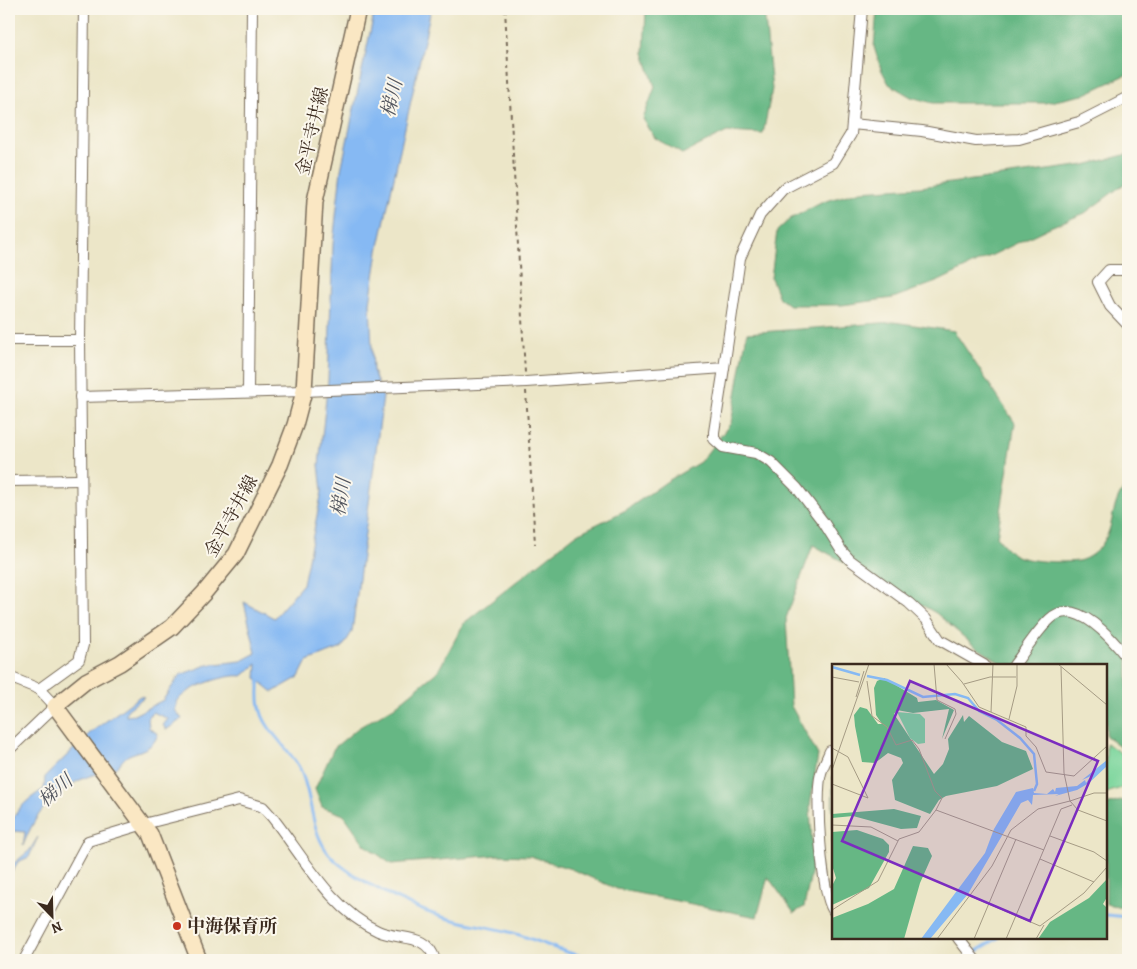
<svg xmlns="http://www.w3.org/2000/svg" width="1137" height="969" viewBox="0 0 1137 969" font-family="Alegreya,'Noto Serif JP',serif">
<rect width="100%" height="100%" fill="#fbf7ec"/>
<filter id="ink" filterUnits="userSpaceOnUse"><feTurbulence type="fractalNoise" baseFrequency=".02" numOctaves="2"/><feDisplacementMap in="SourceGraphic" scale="10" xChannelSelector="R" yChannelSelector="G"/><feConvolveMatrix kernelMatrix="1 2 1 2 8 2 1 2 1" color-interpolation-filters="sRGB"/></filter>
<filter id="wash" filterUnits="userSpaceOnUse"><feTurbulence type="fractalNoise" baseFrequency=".0096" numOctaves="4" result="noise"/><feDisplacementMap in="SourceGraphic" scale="20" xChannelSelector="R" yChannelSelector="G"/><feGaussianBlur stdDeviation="1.12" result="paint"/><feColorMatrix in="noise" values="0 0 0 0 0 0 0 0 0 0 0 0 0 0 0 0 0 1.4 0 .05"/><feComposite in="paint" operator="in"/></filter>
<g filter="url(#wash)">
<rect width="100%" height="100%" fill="#ece6c8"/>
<polygon fill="#7dd69d" stroke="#5c805e" points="1106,743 1128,758 1128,786 1106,793"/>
<g fill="#66b784" stroke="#507051">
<polygon points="646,9 764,9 772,89 763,134 727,132 682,154 655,138 643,119 655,87 644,53"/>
<polygon points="877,9 1128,9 1128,74 1083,95 1045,103 933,103 911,97 889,84 881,69 874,47"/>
<polygon points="1128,154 1128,181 1085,213 1050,227 939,281 893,298 842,305 789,305 779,298 771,278 777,231 790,219 823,202 861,191 920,187 1085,165"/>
<path d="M894 322 954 331 1015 423 997 537C1002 543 1007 549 1013 554 1024 562 1065 563 1078 561 1088 559 1098 551 1103 543 1116 523 1109 505 1128 483V752L1106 736V665H1004L973 645 936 613 813 545 786 618 791 706 818 755 810 806 813 864 804 907 794 913 768 877 757 917 617 889 571 869 530 856 499 855 391 864 365 845 344 815 322 807 315 789 334 748 358 728 394 707 438 671 464 623 575 535 626 510 666 482 700 462 731 423 747 333Z"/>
<polygon points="833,776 833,893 832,890"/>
<polygon points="1128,799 1128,908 1106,904 1106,805"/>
</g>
<g fill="#86b9f3" stroke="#607288">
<path d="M375 9H431L378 251 370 303 373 371 383 397 352 632 342 648 307 661 299 677 273 692 256 678 257 664 242 676C227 674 190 686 179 699 177 701 176 706 175 710L182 719 166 730 163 725 168 719 153 712 148 717 149 728 158 734C153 749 141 750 129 755 124 757 120 765 115 768 105 773 92 774 82 779 51 794 35 814 23 846L25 832 12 831 9 838C9 814 25 801 44 789L45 777 90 733 140 696 144 697 127 710 126 716 134 715 163 700 180 675 207 665 241 661 256 653 244 602 274 618 303 584 322 491 319 465 328 380 333 244 341 170Z"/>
<polygon points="38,837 29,857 18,862 9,877 9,867 29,851"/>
</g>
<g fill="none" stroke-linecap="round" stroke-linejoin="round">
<g stroke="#86b9f3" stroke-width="3">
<path d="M260 678C253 727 277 731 299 767 312 791 309 825 326 850 342 875 416 910 446 918 466 924 488 926 509 932 530 937 549 947 570 953 579 956 590 957 599 960"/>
<polyline points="1106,915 1128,917"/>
<polyline points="962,960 998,938"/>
</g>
</g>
</g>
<g filter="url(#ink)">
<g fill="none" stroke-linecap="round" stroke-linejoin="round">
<g stroke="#796c5a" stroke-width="12">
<g id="street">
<polyline points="852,124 922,131 976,141 1019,139 1079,122 1128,97"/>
<polyline points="1128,270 1109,270 1098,282 1110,306 1128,325"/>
<polyline points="9,340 80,340"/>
<polyline points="724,368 714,432 714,439 723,447 756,453 771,462 797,488 824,523 841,550 850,560 909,603 926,619 940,640 984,665"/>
<polyline points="248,391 252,9"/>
<polyline points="80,397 304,391 526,382 724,368 740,258 760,215 783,189 833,163 851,134 862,9"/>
<polyline points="9,481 81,480"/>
<path d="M1014 665C1025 651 1036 632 1050 619 1076 595 1114 641 1128 659"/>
<polyline points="9,677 39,689 55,706 9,750"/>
<polyline points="39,689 79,660 83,645 80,340 84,9"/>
<path d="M830 751C827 758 823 766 821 773 815 796 821 891 833 910"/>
<polyline points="958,938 975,960"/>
<path d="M24 960 88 841 144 824 239 800 263 807 272 817C303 856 331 910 378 931 400 941 427 932 435 960"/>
</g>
</g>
<g stroke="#796c5a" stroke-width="18">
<polyline id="secondary" points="199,960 150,834 55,706 86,681 120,663 172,627 204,593 236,554 280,465 295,425 304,391 315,201 358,9"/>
</g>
<g stroke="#796c5a" stroke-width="2" stroke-dasharray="4 4" stroke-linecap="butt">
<polyline points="505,9 525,373"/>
<polyline points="526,391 535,544"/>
</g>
<use href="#street" stroke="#fff" stroke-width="10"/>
<use href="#secondary" stroke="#fae7c3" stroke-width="15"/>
</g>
</g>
<circle fill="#c8321e" stroke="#fbf7ec" stroke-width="2" cx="177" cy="926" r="5"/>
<g text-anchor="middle" stroke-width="4" stroke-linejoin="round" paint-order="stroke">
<g font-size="18" fill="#3b2a1e" stroke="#fbf7ec">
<text transform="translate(312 131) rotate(-77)" y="6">金平寺井線</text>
<text transform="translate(231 516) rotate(-61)" y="6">金平寺井線</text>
</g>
<g font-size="18" font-weight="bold" fill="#3b2a1e" stroke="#fbf7ec" text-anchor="start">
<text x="187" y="932">中海保育所</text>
</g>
<g font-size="19" font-style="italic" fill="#52555e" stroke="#fbf7ec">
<text transform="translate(391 98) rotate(-77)" y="7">梯川</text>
<text transform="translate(340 497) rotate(-81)" y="7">梯川</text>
<text transform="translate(55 790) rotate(-41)" y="7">梯川</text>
</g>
</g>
<g transform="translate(832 664)">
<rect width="275" height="275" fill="#ece6c8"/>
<path d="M65 48 88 50 93 55V79L86 80 78 74Z" fill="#7dd69d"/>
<path d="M52 14 85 34 86 38 104 36 122 46 110 75 117 45 81 49 65 46 62 50 102 110 111 100 117 85 116 75 131 51 132 58 137 52 170 78 194 87 201 105 165 122 114 132 107 136 98 150 63 136 60 116 71 99 69 94 56 89 43 99 30 98 23 62 22 51 28 43 35 45 46 60H50L44 51 42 24 45 17ZM62 145 89 152 85 164 69 165 21 152 0 154V150ZM25 166 51 175 57 181V188L37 224 0 241V222L4 214 0 201V168ZM81 182 96 184 100 192 88 219 72 275H0V254L36 240 62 225ZM275 215V233L271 240 275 244V275H206L218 258 257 234Z" fill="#66b784"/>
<path d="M275 96V102L257 119 245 126 223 132 227 130 201 131 200 141 196 136 189 139 136 230 98 275H89L153 189 162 165 184 128 201 124 202 129 215 130 221 125 223 128 224 124 245 122 253 116 254 119 259 112 250 116Z" fill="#86b9f3"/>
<path fill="none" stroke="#86b9f3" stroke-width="2.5" d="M0 3 28 11M35 12 55 16 91 33 123 30 136 34 147 47 165 56 188 74 202 90 205 120 202 127"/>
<path fill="none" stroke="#a59b84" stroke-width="1" d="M102 0 105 36 123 45 124 50 113 75M114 0 130 18 147 43 194 63V72L204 83 214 108 242 112 275 82M226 0 275 41M0 13 27 18M35 17 40 52 55 63 64 81 80 76 87 85 103 127 110 134 104 146M132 20 158 13H184M24 33 32 7M159 48 161 0M177 55 185 22V0M0 84 16 93 36 134 0 120M0 106 37 0M275 129H262L238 137 246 146 275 157M0 161 39 163 66 177M218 172 262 188 275 197M208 195 262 218M138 232 208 262 252 229 275 203M0 246 46 217 67 175 87 168 104 146 212 186M105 275 160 202 179 166 206 145 238 137 232 109 229 3M142 275 184 175M174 275 229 145 240 141M204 275 212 261"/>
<path fill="#7b2cbf" fill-opacity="0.15" stroke="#7b2cbf" stroke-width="2.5" d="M78 17 266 97 198 257 10 177Z"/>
<rect width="275" height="275" fill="none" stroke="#3b2a1e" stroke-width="2.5"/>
</g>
<rect width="1137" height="969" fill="none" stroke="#fbf7ec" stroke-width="30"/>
<g transform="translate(52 916) rotate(157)" stroke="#fbf7ec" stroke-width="4" paint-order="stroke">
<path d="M0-4L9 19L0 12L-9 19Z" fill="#3b2a1e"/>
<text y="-8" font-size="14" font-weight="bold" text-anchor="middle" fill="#3b2a1e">N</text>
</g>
</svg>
